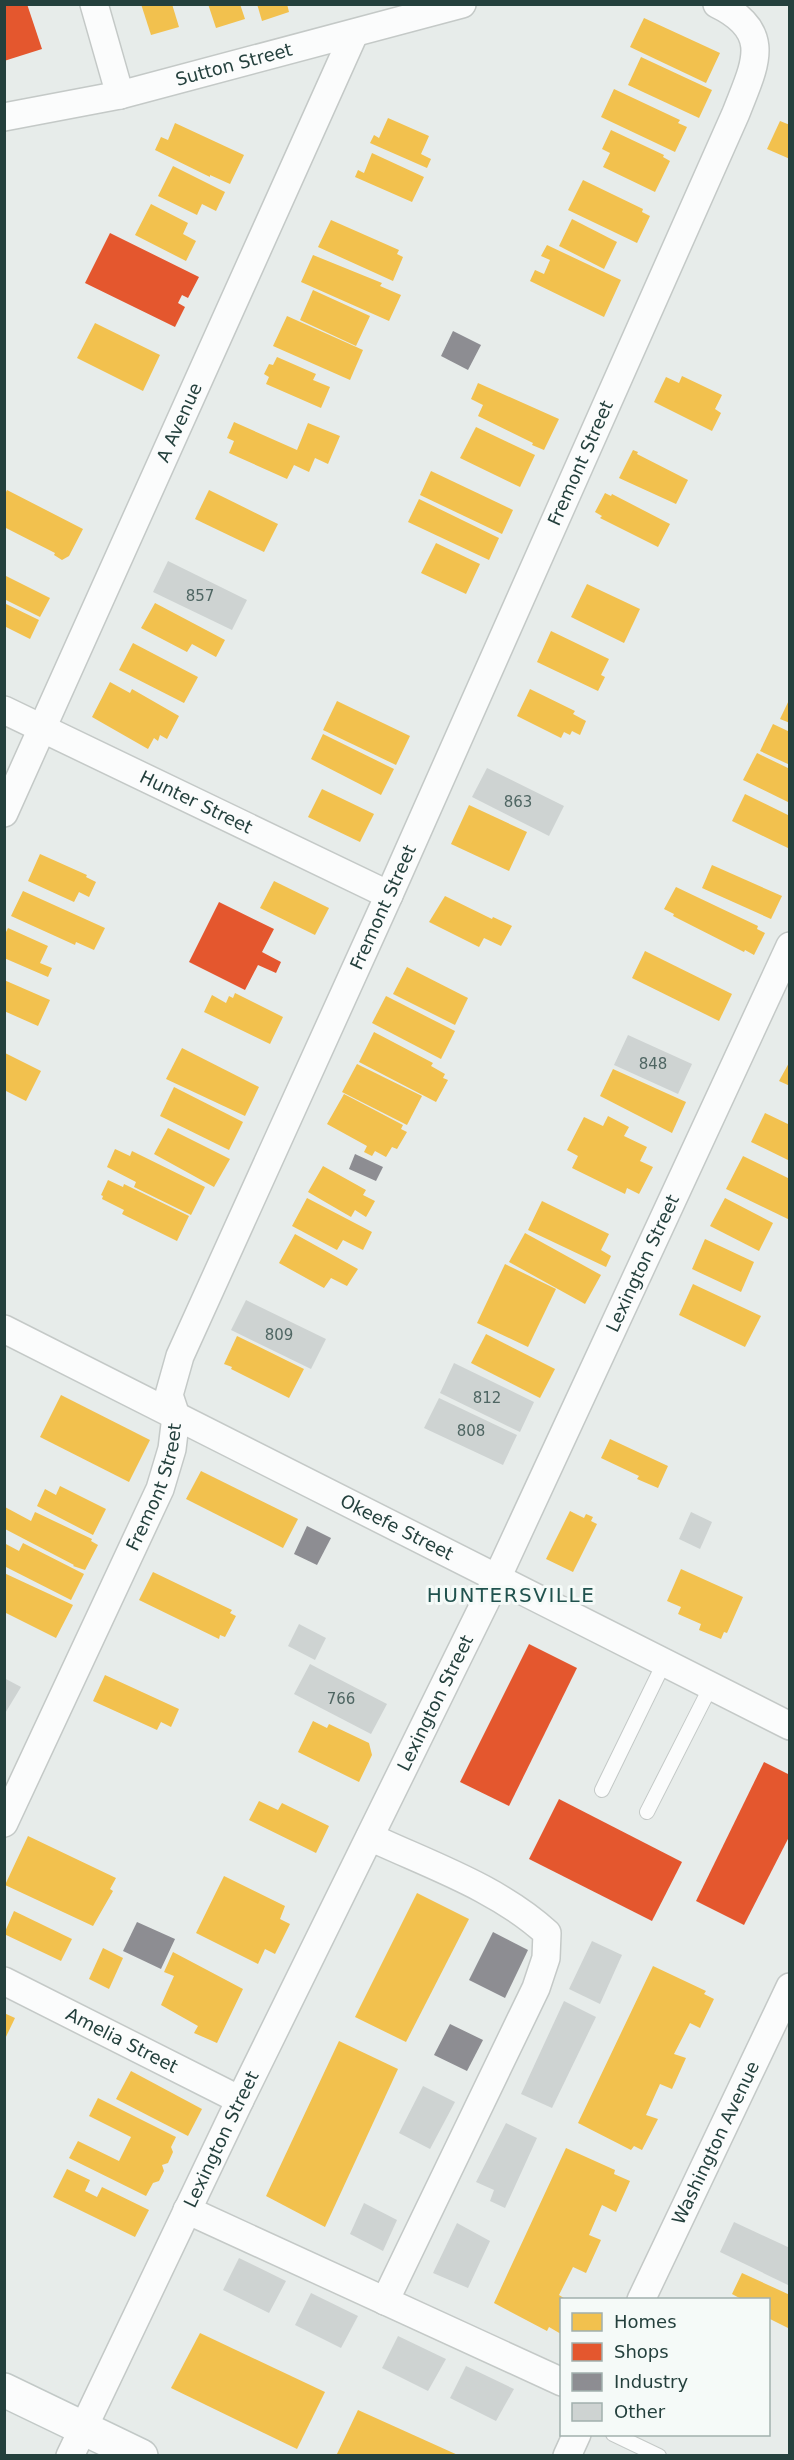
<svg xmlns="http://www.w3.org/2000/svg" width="794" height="2460" viewBox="0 0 794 2460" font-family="'DejaVu Sans',sans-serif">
<rect width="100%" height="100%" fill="#e7ecea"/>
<g fill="#f2c14e">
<polygon points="141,4 172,4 179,27 151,35"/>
<polygon points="208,4 240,4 245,19 216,28"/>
<polygon points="257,4 287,4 289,12 262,21"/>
<polygon points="644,18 720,53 706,83 630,47"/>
<polygon points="641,57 712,90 699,118 628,85"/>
<polygon points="614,89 680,120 678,123 687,127 675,152 601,117"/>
<polygon points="388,118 429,136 421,154 431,159 427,168 370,143 374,135 379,138"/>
<polygon points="780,121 790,125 790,159 767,149"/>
<polygon points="175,123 244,155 230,184 210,175 210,177 155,150 161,137 168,140"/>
<polygon points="611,130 664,155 663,157 670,161 655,192 603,167 610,153 602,149"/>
<polygon points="372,153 424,177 412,202 355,177 358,170 364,173"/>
<polygon points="173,166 225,192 216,211 202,204 197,215 158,196"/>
<polygon points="583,180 643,209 642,212 650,216 637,243 568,210"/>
<polygon points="151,204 188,223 183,234 196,241 186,261 135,235"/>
<polygon points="572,219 617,242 604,269 559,246"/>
<polygon points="331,220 399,250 397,254 403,257 393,281 318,247"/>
<polygon points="547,245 621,280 604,317 530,281 535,270 544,274 550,260 541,256"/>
<polygon points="313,255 382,283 380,286 401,295 389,321 301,282"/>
<polygon points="313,290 370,316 356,346 300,320"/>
<polygon points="287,316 363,350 350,380 273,346"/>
<polygon points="95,323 160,355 143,391 77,358"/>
<polygon points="277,357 316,374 313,380 330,387 321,408 266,384 269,377 264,374 269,364 273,365"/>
<polygon points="682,376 722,395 715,409 721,413 712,431 654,402 666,377 679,383"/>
<polygon points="478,383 559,419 544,450 532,445 533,443 478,416 483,405 471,399"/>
<polygon points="234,422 297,450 308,423 340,436 328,464 315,458 309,472 294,465 287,479 229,453 234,441 227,438"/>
<polygon points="476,427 535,455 520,487 460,458"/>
<polygon points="633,450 638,452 637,454 688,480 676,504 619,478"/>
<polygon points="431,471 513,510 502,534 420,495"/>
<polygon points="7,490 83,529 69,556 62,560 54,555 55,553 4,527 4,496"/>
<polygon points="209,490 278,524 264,552 195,519"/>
<polygon points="605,493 611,496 612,494 670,524 658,547 600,518 602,516 595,512"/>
<polygon points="419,499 499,538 489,560 408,522"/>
<polygon points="436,543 480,564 466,594 421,573"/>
<polygon points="4,575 50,598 40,617 4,599"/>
<polygon points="587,584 640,609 624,643 571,617"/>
<polygon points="4,603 39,620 30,639 4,626"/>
<polygon points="155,603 225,640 216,657 192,644 187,652 141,628"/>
<polygon points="551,631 609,659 601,675 605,677 598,691 537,662"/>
<polygon points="133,643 198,677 184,703 119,670"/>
<polygon points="110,682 130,693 132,689 179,716 167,739 160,735 158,741 154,738 148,749 92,717"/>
<polygon points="530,689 575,711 573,714 586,721 580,735 572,731 570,735 564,732 561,738 517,716"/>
<polygon points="790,698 790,723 780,719"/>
<polygon points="337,701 410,736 396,765 323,730"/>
<polygon points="773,724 790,732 790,765 760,751"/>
<polygon points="323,734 394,769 381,795 311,759"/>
<polygon points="757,753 790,769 790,803 743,780"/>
<polygon points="322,789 374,814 360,842 308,817"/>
<polygon points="745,794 790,816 790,849 732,821"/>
<polygon points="469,805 527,832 509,871 451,844"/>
<polygon points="40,854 87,875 86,877 96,882 89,897 79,892 74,902 28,881"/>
<polygon points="712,865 782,896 771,919 702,888"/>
<polygon points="274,881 329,908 315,935 260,908"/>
<polygon points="676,887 758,926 757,929 765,933 754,955 745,950 744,952 673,916 674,914 664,909"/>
<polygon points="23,891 105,928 94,950 76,942 75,945 11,916"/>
<polygon points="445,896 492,919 493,917 512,926 501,946 484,938 479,947 429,922"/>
<polygon points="8,928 48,946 40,963 52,968 48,977 4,958 4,936"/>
<polygon points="645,951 732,994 719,1021 632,978"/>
<polygon points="407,967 468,998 455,1025 393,994"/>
<polygon points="4,980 50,1000 38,1026 4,1011"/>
<polygon points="235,993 283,1017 270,1044 204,1012 212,995 226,1003 229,996 233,998"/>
<polygon points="386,996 455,1031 441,1059 372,1023"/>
<polygon points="374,1032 433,1063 431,1066 445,1074 443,1078 448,1080 436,1102 359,1062"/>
<polygon points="182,1048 259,1087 245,1116 166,1079"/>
<polygon points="5,1053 41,1071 26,1101 4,1090"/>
<polygon points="790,1061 790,1086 779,1081"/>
<polygon points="357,1064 422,1096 407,1125 342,1092"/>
<polygon points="613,1069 686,1102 672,1133 600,1096"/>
<polygon points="174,1087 243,1122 229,1150 160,1116"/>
<polygon points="344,1094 403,1125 401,1129 407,1132 397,1149 392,1147 386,1157 375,1151 372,1156 364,1152 367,1146 327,1124"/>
<polygon points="765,1113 790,1125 790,1161 751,1142"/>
<polygon points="608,1116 629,1127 624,1136 647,1147 640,1161 653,1167 639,1194 627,1188 625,1194 572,1168 578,1156 567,1150 584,1117 603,1126"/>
<polygon points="168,1128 230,1159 214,1187 154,1154"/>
<polygon points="115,1149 130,1156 132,1151 205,1187 191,1215 134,1187 136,1182 107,1167"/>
<polygon points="743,1156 790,1179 790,1220 726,1189"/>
<polygon points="323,1166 366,1190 363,1195 375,1201 366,1217 355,1210 351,1217 308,1192"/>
<polygon points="108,1180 123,1187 124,1184 189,1216 177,1241 122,1214 124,1210 102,1199 103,1196 101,1195"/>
<polygon points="307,1198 372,1232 363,1250 343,1240 337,1250 292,1226"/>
<polygon points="725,1198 773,1223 759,1251 710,1226"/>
<polygon points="542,1201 609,1234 601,1250 611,1256 606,1267 528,1230"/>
<polygon points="525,1233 601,1275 585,1304 509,1262"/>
<polygon points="295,1234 358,1269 347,1286 331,1278 324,1288 279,1263"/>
<polygon points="705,1239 754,1262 741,1292 692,1269"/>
<polygon points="505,1264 556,1289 528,1347 477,1323"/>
<polygon points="693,1284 761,1316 745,1347 679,1315"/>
<polygon points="486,1334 555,1369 540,1398 471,1363"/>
<polygon points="237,1336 304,1369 289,1398 231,1369 232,1367 224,1364"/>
<polygon points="61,1395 150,1440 129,1482 40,1437"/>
<polygon points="610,1439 668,1466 658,1488 637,1479 639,1476 601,1458"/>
<polygon points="201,1471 298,1519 283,1548 186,1499"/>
<polygon points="60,1486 106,1509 93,1535 37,1506 45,1489 56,1495"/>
<polygon points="5,1507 31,1521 35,1512 92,1539 91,1541 98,1545 85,1570 73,1566 74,1565 5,1529"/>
<polygon points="570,1511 584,1518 586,1514 593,1517 591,1521 597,1524 573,1572 546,1559"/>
<polygon points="4,1543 19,1551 23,1543 84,1574 71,1600 4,1566"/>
<polygon points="681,1569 743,1597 727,1633 724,1632 721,1639 699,1630 701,1624 678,1614 681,1607 667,1601"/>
<polygon points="153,1572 232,1610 230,1613 236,1616 225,1637 220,1635 219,1639 139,1600"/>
<polygon points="4,1573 73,1605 56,1638 4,1612"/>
<polygon points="105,1675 179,1709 171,1727 161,1722 157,1730 93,1701"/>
<polygon points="313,1721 327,1728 329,1724 369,1743 372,1755 359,1782 298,1752"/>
<polygon points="259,1801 278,1810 282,1803 329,1826 316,1853 249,1820"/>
<polygon points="28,1836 116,1878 110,1889 113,1891 93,1926 5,1885"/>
<polygon points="224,1876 285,1906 280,1919 290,1924 275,1954 265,1949 258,1964 196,1933"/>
<polygon points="417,1893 469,1919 406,2042 355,2017"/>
<polygon points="14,1911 72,1939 61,1961 4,1934"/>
<polygon points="103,1948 123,1958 109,1989 89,1979"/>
<polygon points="173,1952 243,1989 217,2043 194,2033 198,2026 161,2005 174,1976 164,1972"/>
<polygon points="653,1966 706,1991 704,1994 714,1999 700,2028 690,2023 674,2054 686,2058 672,2089 660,2084 646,2115 658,2119 642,2150 634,2146 631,2150 578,2123"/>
<polygon points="4,2013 15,2018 4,2041"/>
<polygon points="339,2041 398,2069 325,2227 266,2196"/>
<polygon points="131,2071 202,2109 188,2136 116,2099"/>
<polygon points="98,2098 176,2137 171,2147 173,2152 168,2163 162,2165 164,2171 159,2181 153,2183 146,2196 69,2158 78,2141 119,2161 131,2137 89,2116"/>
<polygon points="566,2148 615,2170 614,2174 630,2181 616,2212 602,2205 589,2235 601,2240 586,2273 573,2267 559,2295 567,2300 562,2300 561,2334 549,2327 547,2331 494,2303"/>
<polygon points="67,2169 90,2180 85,2191 97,2197 102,2187 149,2210 135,2237 53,2197"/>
<polygon points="742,2273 790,2295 790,2329 768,2318 768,2300 743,2300 732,2294"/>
<polygon points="200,2333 325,2392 297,2449 171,2388"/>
<polygon points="358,2410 460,2456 336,2456"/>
</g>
<g fill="#e4572e">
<polygon points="4,4 27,4 42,49 4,61"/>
<polygon points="110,233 199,277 188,298 182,295 178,303 185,307 175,327 85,283"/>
<polygon points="219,902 274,929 262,952 281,962 276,973 258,965 245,990 189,962"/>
<polygon points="529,1644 577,1668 509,1806 460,1782"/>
<polygon points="764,1762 790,1775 790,1835 744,1925 696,1901"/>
<polygon points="559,1799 682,1862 652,1921 529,1859"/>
</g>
<g fill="#8d8d92">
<polygon points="453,331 481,345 468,370 441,356"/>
<polygon points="355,1154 383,1167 376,1181 349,1169"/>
<polygon points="307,1526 331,1538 317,1565 294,1554"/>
<polygon points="137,1922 175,1939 161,1969 123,1951"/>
<polygon points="493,1932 528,1950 505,1998 469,1980"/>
<polygon points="450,2024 483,2040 467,2071 434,2055"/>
</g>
<g fill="#ced3d2">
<polygon points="168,561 247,600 232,630 153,592"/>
<polygon points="487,768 564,806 549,836 472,797"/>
<polygon points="628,1035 692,1064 678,1094 614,1065"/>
<polygon points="246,1300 326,1339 311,1369 231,1330"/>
<polygon points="454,1363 534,1402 520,1432 440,1393"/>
<polygon points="439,1398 517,1435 503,1465 424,1428"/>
<polygon points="691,1512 712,1522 700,1549 679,1539"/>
<polygon points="299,1624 326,1638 315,1660 288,1646"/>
<polygon points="310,1664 387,1704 371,1734 294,1694"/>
<polygon points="4,1678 21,1687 4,1715"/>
<polygon points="592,1941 622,1955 600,2004 569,1989"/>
<polygon points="564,2001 596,2017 552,2108 521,2094"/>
<polygon points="423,2086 455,2102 430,2149 399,2133"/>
<polygon points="506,2123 537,2138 505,2208 490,2201 494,2190 476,2182"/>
<polygon points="364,2203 397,2220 383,2251 350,2234"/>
<polygon points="734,2222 790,2248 790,2286 720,2252"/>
<polygon points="457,2223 490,2241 468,2288 433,2273"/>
<polygon points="239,2258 286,2281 269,2313 223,2290"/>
<polygon points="311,2293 358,2316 341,2348 295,2325"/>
<polygon points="398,2336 446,2359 428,2391 382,2368"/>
<polygon points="466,2366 514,2389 496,2421 450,2398"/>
</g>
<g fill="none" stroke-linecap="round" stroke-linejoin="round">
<g stroke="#c4c9c7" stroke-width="16">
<g id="service">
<polyline points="602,1790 664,1663"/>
<polyline points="647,1812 711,1686"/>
<polyline points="613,2434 659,2456"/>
</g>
</g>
<g stroke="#c4c9c7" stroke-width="30">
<g id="minor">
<polyline points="94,4 120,95"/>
<path id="s1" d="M4 117 120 95 462 4"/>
<path id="s2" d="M4 710 389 895"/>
<path id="s3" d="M4 813 354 34"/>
<path id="s4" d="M4 1329 790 1726"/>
<path id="s5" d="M4 1823 160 1489 172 1449 176 1416 169 1395 180 1356 389 895 736 113C754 66 775 32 717 4"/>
<path d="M370 1837C430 1865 498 1888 547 1933L546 1958 536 1988 385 2301"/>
<path id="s6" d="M4 1981 240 2100"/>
<polyline points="187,2210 562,2382"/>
<path id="s7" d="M641 2300 790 1987"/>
<path id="s8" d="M70 2456 240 2100 497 1578 790 946"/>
<polyline points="567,2456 577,2434"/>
</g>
</g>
<g stroke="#c2c9c7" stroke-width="36">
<polyline id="secondary" points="4,2390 141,2456"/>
</g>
<use href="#service" stroke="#fbfcfc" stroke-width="14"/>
<use href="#minor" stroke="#fbfcfc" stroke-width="27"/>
<use href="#secondary" stroke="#fbfcfc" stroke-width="33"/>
</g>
<g text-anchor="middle" stroke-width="6" stroke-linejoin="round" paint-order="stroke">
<g font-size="15" fill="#4f6663">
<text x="200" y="601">857</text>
<text x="518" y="807">863</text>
<text x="653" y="1069">848</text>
<text x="279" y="1340">809</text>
<text x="487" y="1403">812</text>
<text x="471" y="1436">808</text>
<text x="341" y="1704">766</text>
</g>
<g font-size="18" fill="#24403d" stroke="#f5faf8">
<text dy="6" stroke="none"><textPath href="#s1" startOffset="236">Sutton Street</textPath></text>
<text dy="6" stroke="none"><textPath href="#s3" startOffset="428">A Avenue</textPath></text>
<text dy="6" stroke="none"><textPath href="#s5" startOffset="1485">Fremont Street</textPath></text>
<text dy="6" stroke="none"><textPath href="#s2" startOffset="213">Hunter Street</textPath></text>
<text dy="6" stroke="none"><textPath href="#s5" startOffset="999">Fremont Street</textPath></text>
<text dy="6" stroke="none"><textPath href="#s8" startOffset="1323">Lexington Street</textPath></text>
<text dy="6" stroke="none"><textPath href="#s5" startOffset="369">Fremont Street</textPath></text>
<text dy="6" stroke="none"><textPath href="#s4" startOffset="440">Okeefe Street</textPath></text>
<text dy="6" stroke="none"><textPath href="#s8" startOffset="837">Lexington Street</textPath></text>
<text dy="6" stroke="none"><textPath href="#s6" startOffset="132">Amelia Street</textPath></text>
<text dy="6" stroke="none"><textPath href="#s8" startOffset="351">Lexington Street</textPath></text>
<text dy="6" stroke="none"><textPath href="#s7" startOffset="174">Washington Avenue</textPath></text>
</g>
<g font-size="20" letter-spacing="1.5" fill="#20524e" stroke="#f5faf8">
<text x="511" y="1602">HUNTERSVILLE</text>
</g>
</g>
<rect width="794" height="2460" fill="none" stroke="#24403d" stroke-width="12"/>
<rect x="560" y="2298" width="210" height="138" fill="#f5faf8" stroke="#a1b0ad" stroke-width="1.5"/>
<rect x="572" y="2313" width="30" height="18" fill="#f2c14e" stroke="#a1b0ad" stroke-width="1.5"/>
<text x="614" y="2328" font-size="18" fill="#24403d">Homes</text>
<rect x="572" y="2343" width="30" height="18" fill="#e4572e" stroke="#a1b0ad" stroke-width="1.5"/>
<text x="614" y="2358" font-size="18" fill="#24403d">Shops</text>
<rect x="572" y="2373" width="30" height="18" fill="#8d8d92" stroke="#a1b0ad" stroke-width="1.5"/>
<text x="614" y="2388" font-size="18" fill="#24403d">Industry</text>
<rect x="572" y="2403" width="30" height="18" fill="#ced3d2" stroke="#a1b0ad" stroke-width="1.5"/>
<text x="614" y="2418" font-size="18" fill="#24403d">Other</text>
</svg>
